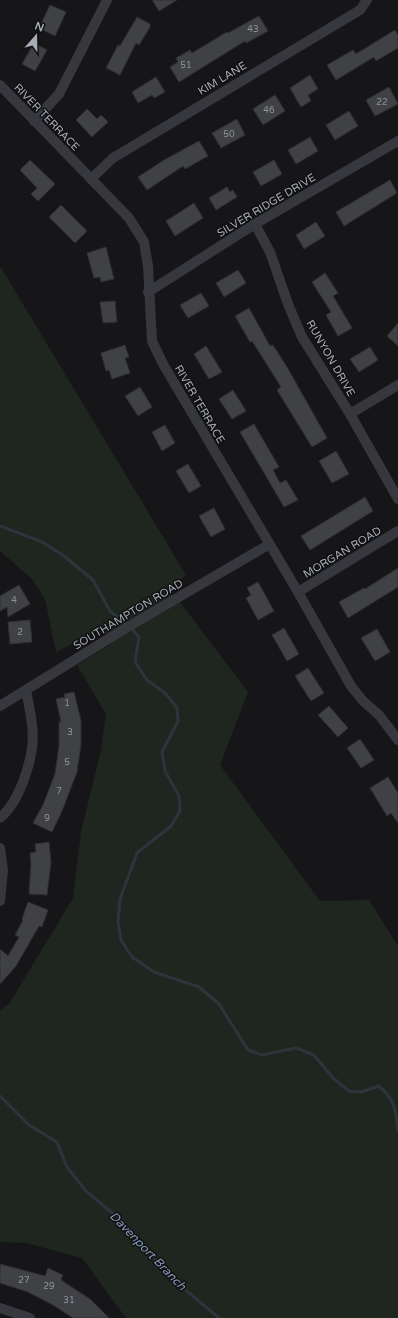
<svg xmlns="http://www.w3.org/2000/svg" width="398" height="1318" viewBox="0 0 398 1318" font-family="'Varela Round',sans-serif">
<rect width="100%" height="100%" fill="#161618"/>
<polygon fill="#1e261f" points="0,266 186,575 167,590 180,602 248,692 220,765 320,901 369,900 398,946 398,1318 126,1318 82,1258 26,1243 0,1242 0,1010 9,1004 73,898 81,832 101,750 106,714 77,665 111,644 103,628 56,652 45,599 32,579 0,551"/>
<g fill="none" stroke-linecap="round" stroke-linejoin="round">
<g stroke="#2c353c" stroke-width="3">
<polyline points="0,526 42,542 64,556 93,580 110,611 124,622"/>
<path d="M133 630 139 637 135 662 147 680 165 693 177 708 178 721 162 752 165 771 179 796 180 811 171 826 137 853 120 899 118 922 121 940 132 957 154 972 199 987 219 1004 248 1050 262 1055 296 1048 314 1055 333 1078 349 1091 361 1092 379 1086C395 1100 396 1110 398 1131"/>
<polyline points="0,1096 29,1125 57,1142 67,1167 86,1191 122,1221 148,1252 188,1292 219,1318"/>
</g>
</g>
<g fill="#404145" stroke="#303034">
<polygon points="152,0 177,0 159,11"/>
<polygon points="50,5 66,12 55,36 39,28"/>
<polygon points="259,16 268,31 246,43 245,41 179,82 170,67 178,62 176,58 190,50 192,53 227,32 228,33"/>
<polygon points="137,17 150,24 150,27 139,45 136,43 120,75 106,68 118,45 120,46"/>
<polygon points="395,30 398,35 398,48 376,61 374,57 336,80 327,65 353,50 356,54"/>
<polygon points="34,43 47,50 35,71 22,64"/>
<polygon points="310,75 318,89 308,95 311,101 301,107 290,88"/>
<polygon points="156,77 165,92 154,98 152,95 138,103 132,92"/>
<polygon points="389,87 398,104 375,116 366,100"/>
<polygon points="275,95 285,111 263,125 253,109"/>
<polygon points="87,109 97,119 101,115 108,122 92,137 76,120"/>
<polygon points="349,111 358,126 335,140 326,125"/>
<polygon points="237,119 245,135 221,148 212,133"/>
<polygon points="310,137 318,151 296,164 288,150"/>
<polygon points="199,141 208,156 185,169 183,166 147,190 138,177 164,160"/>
<polygon points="30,160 55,184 38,201 31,194 37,188 20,170"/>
<polygon points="274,160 282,174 261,186 253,172"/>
<polygon points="390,180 397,193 344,226 336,212"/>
<polygon points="227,187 230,192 233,190 237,197 216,210 209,198"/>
<polygon points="194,203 203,218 175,236 166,221"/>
<polygon points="61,205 87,231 75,243 49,217"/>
<polygon points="316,222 325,236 304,249 296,235"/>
<polygon points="106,247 114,279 101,282 100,277 94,278 87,253"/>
<polygon points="238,270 246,283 224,297 216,283"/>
<polygon points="325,273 338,293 333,296 352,328 338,336 326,315 331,312 312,282"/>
<polygon points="201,293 209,306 188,318 180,305"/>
<polygon points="115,301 117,322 103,323 100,302"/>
<polygon points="249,308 270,346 273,345 287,367 327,438 312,447 277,390 281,387 252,341 250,342 235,316"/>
<polygon points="398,323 398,346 387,336"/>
<polygon points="125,345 129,357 125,358 130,373 112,379 109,370 106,371 101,353"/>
<polygon points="206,346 222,372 209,379 194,354"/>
<polygon points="370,347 378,360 359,372 350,359"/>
<polygon points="140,387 152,407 138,416 125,396"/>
<polygon points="233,390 246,411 232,419 219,399"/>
<polygon points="254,424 279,467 273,470 280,483 286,480 298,500 284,507 240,432"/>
<polygon points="165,425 175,443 162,451 152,432"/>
<polygon points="336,451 349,474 332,483 319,461"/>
<polygon points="188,464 201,486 189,493 176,471"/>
<polygon points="365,497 373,511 310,550 301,536"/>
<polygon points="214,508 225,529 211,537 199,516"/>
<polygon points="398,568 398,587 348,618 339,602 364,588 365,589"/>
<polygon points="258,582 274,611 258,620 246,598 251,595 247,588"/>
<polygon points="19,585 30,604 8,617 7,607 0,611 0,596"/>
<polygon points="30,620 32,642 10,644 8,622"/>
<polygon points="284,628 299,654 287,661 272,635"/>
<polygon points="377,629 390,652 375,661 361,638"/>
<polygon points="308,668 324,693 311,701 295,676"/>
<polygon points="74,692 81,721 81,744 77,772 62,811 52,832 33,823 43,805 55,774 59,746 59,722 61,722 56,699 65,697 64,694"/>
<polygon points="329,706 348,728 338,737 318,715"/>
<polygon points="360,739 374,760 361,768 347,748"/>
<polygon points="388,777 398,793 398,823 391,813 387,816 370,788"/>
<polygon points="49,842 51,862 47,895 29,894 31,864 30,853 36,852 35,844"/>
<polygon points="28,902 48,910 42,927 39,926 16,966 0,984 0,949 8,956 19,937 15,935 23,920 22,919"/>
<polygon points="0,1264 45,1276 48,1268 63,1275 61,1280 90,1299 109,1318 73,1318 53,1305 28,1292 0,1283"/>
</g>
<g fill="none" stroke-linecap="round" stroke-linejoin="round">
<g stroke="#37383d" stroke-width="10">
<polyline points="0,85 129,218 144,242 148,266 152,341 163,364 298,592 351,686 363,701 379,715 398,740"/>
<polyline points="34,121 59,94 107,0"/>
<polyline points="91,179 113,158 350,16 360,10 367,0"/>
<polyline points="255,224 270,252 288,304 302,337 350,414 398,499"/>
<polyline points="148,292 255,224 398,141"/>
<polyline points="350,414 398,385"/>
<polyline points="298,592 398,531"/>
<polyline points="0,706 126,628 268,545"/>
<path d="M0 818C12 808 18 795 23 782 37 745 34 728 26 691"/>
<polyline points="0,848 3,870 0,901"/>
<polyline points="0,1308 30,1318"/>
</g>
</g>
<g text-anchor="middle" stroke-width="3" stroke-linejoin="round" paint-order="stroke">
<g font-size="9" fill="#8e929b">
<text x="253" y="32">43</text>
<text x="186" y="68">51</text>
<text x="382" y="105">22</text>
<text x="269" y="113">46</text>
<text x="229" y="137">50</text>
<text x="14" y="603">4</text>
<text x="20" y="635">2</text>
<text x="67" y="706">1</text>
<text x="70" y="735">3</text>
<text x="67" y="765">5</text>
<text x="59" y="794">7</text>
<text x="47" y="821">9</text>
<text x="24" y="1283">27</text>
<text x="49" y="1289">29</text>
<text x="69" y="1303">31</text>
</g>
<g font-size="11" fill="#a8adb8" stroke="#111113">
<text transform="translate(222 78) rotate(-31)" y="4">KIM LANE</text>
<text transform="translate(47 117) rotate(46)" y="4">RIVER TERRACE</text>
<text transform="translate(266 205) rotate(-31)" y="4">SILVER RIDGE DRIVE</text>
<text transform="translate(331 358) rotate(60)" y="4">RUNYON DRIVE</text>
<text transform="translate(200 404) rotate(60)" y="4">RIVER TERRACE</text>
<text transform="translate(342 552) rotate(-31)" y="4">MORGAN ROAD</text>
<text transform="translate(128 614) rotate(-31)" y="4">SOUTHAMPTON ROAD</text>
</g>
<g font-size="12" font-style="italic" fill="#7f9bb3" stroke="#111113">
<text transform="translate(148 1251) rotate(46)" y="4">Davenport Branch</text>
</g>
</g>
<g transform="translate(36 36) rotate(20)" stroke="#111113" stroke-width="3" paint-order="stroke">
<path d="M0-3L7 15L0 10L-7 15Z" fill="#a8adb8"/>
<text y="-6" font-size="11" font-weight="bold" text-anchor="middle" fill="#a8adb8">N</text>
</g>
</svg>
